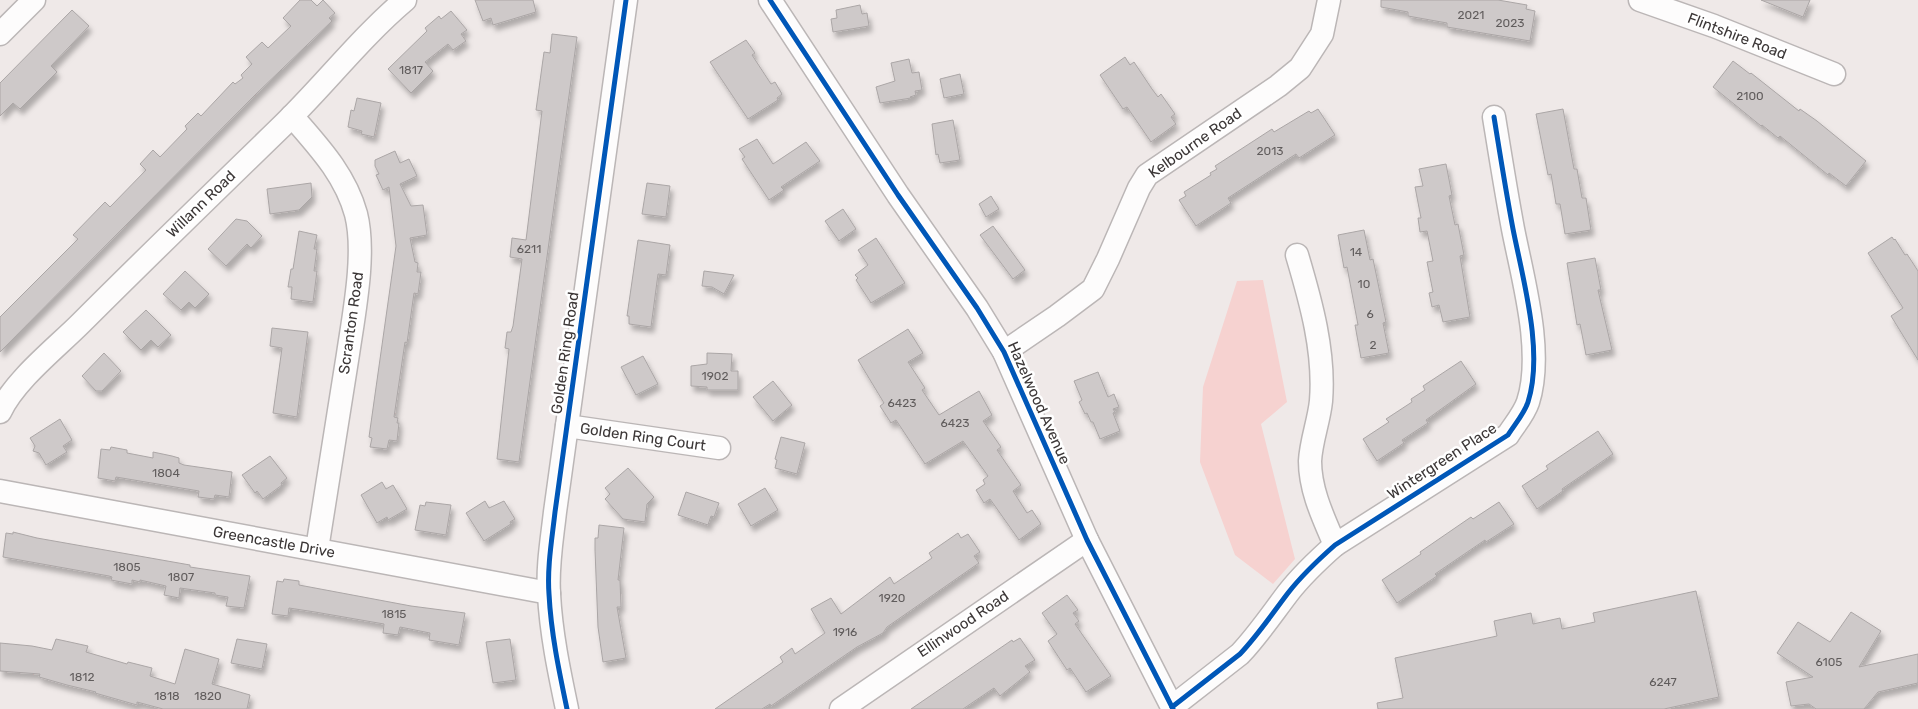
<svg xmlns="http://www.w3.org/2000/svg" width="1918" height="709" viewBox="0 0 1918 709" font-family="Rubik,sans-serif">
<defs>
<filter id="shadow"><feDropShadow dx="3" dy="5.5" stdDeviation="2.5" flood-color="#0004"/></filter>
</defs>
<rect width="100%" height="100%" fill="#efe9e8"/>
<polygon fill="#f6d2d0" points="1263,280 1287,402 1261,424 1295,559 1273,584 1235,555 1200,462 1203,387 1237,281"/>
<g fill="#cec9c9" stroke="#aba6a6" filter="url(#shadow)">
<polygon points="300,0 311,0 317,6 323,0 335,13 329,18 332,21 256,94 0,352 0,317 78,239 73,235 105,202 110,207 146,170 140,164 153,150 160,157 187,129 185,126 198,113 201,116 233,82 235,84 243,78 241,75 252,64 246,57 262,42 268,48 291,26 283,18"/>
<polygon points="475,0 533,0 536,12 493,25 491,18 483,21"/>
<polygon points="1381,0 1498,0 1527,5 1526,9 1535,11 1530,41 1447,27 1447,23 1408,16 1408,12 1381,7"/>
<polygon points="1761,0 1810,0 1803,17"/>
<polygon points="860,5 862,14 867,13 869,26 833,32 831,19 837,18 836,10"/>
<polygon points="72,10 89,26 51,66 57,72 20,109 13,103 0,116 0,83"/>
<polygon points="451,11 467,30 461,34 466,41 453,50 448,44 425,62 433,71 411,93 388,69 427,31 425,28 439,16 441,19"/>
<polygon points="552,34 577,37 519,462 497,459 509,349 505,348 507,332 511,332 513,326 522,259 510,257 512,238 526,240 542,111 536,110 544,52 550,53"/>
<polygon points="746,40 755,53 752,55 771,84 775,82 782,94 777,98 778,100 748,119 710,62"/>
<polygon points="1125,57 1130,65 1134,62 1152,89 1158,97 1161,94 1175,114 1171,117 1176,124 1151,142 1127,107 1123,109 1100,75"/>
<polygon points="909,59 912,73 919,72 922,90 915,91 916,95 910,97 911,98 880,103 876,87 895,81 891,63"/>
<polygon points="1733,61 1750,74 1751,73 1799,111 1800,109 1817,121 1866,161 1846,186 1829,173 1828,175 1780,136 1778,138 1762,125 1761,126 1713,87"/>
<polygon points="960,74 964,94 944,98 940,79"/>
<polygon points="357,98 381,103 374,137 361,134 362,131 348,127 351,110 354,111"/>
<polygon points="1318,109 1335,135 1299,158 1296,154 1228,198 1231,203 1196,226 1179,200 1186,196 1184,192 1211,175 1210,173 1217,169 1215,166 1272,129 1274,132 1309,111 1311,113"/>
<polygon points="1563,109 1574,169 1577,169 1582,198 1586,198 1591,230 1565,234 1560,204 1556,204 1551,174 1548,175 1536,114"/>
<polygon points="953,120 960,160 940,163 938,154 936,155 932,124"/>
<polygon points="757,139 773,164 806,142 820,161 781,187 784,190 769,200 742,159 745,157 739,149"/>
<polygon points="395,151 400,163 409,159 417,176 400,184 411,206 423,205 427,235 410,238 415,262 418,263 417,272 421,272 418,294 414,293 407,343 405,342 394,417 398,418 397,423 399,423 397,441 389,440 387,449 370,447 372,438 369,437 396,246 389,187 383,190 376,175 379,174 375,166 375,160"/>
<polygon points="1446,164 1452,195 1449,196 1455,225 1458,224 1464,255 1460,256 1470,317 1443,322 1439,305 1432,307 1429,293 1433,292 1427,262 1433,261 1427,231 1420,232 1418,218 1421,218 1415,187 1423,186 1419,169"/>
<polygon points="311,183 312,197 299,210 270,214 267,189"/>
<polygon points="647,183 670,186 666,217 642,214"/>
<polygon points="991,196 999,209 986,217 979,204"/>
<polygon points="843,209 856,229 839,241 825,221"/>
<polygon points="236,219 247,221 262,236 251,248 247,244 226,266 208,249"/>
<polygon points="993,226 1025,270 1013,279 980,235"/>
<polygon points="1364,230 1370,260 1373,259 1386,322 1383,323 1389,353 1361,358 1355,325 1358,325 1347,267 1344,268 1338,235"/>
<polygon points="299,231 317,235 314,249 317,249 314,271 317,271 313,302 291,299 292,287 288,287 291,269 293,269"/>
<polygon points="1892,237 1894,240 1895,239 1905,255 1907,254 1918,271 1918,360 1891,316 1903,308 1868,253"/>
<polygon points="876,238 905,283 871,303 856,280 858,278 855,275 868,265 858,250"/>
<polygon points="638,240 670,245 666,275 658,274 651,327 629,324 629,316 627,316"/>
<polygon points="1595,258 1601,290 1598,290 1612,350 1586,355 1580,324 1577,325 1567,263"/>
<polygon points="185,271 209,294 195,308 189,302 181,310 163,294"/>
<polygon points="704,271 734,275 724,294 712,287 702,286"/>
<polygon points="146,310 171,335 158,347 151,340 141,350 123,332"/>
<polygon points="272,328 308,332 297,417 273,413 282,348 270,346"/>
<polygon points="908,329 923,353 908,362 925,388 922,390 939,415 979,391 992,415 983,421 1001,447 997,450 1021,485 1013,491 1027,513 1032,510 1041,524 1019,540 990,499 984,503 976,490 985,484 983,480 988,476 963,441 925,464 896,420 891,423 880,406 884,403 858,360"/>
<polygon points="104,353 121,371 102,391 96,391 82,376"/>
<polygon points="707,353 732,354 731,371 738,371 738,390 707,390 707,387 691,386 691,366 707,364"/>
<polygon points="643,356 658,384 636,395 621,367"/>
<polygon points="1461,361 1476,384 1426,420 1428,423 1402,440 1404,443 1377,461 1363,439 1389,422 1386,419 1412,402 1411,399 1425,390 1423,386"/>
<polygon points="1098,372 1108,397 1114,394 1119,407 1113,409 1115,412 1113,413 1120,431 1100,439 1093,422 1091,422 1087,413 1085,414 1079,402 1082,400 1074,381"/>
<polygon points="773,381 792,405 773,421 753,397"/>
<polygon points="60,419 72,440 63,446 67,452 46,465 39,453 33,451 35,446 30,438"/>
<polygon points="1598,431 1613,454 1562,489 1563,491 1537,509 1522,486 1548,469 1546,466"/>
<polygon points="781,437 805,443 797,474 775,468 777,460 775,459"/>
<polygon points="111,447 127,450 127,453 153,458 153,452 172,456 179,458 179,463 184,465 232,472 229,497 215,495 214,499 198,497 199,491 116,477 115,481 98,478 101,449 110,450"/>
<polygon points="270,456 287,478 281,483 282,485 263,499 257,491 255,493 242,475"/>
<polygon points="628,468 654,497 647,504 645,522 623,519 605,499 610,494 605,488"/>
<polygon points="382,482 386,489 393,485 407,509 388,520 387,517 377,523 361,495"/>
<polygon points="765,488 778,510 751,526 738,504"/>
<polygon points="686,492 719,503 714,517 711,516 708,525 678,515"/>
<polygon points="485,501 489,508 504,501 515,519 510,522 511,524 484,541 466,513"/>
<polygon points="426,502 451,505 446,535 415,530 420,505 425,506"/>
<polygon points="1499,502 1514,524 1486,542 1485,540 1435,574 1437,576 1397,603 1382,580 1421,554 1420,552 1471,517 1473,519"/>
<polygon points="599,525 624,528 618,580 620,580 621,607 617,607 626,658 603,662 598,627 595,550 595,538 598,538"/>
<polygon points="13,532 37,538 190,565 190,567 250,576 244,608 226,606 228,597 215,595 215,593 180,588 179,598 164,595 166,586 140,580 140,582 132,580 132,584 111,580 112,577 109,576 3,557 6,533 13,534"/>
<polygon points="958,533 961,538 968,534 980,552 974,556 979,563 887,627 883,633 857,647 771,706 770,704 762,709 715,709 783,662 780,657 792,648 795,654 825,633 811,609 831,598 841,614 890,577 894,584 932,558 929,553"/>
<polygon points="284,579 299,581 299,585 411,606 465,613 459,645 429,640 430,633 400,627 398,635 383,633 384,624 315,612 289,608 288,616 272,614 277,581 283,582"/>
<polygon points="1696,591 1719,697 1664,709 1378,709 1377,703 1403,698 1395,658 1497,636 1494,621 1531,613 1533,624 1560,618 1562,629 1595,622 1593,613"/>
<polygon points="1067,595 1078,610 1073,613 1079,621 1075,624 1111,676 1086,692 1070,668 1067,670 1048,641 1057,634 1042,613"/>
<polygon points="1851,612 1881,631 1859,667 1918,654 1918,683 1878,692 1864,709 1816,709 1809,704 1791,706 1786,682 1813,677 1777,653 1798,622 1830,642"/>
<polygon points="1020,638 1035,660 1025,666 1030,672 1000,696 994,688 963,709 911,709 1012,640 1013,642"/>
<polygon points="56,639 88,646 86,652 127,664 128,662 152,668 150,676 175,684 185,649 219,659 212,684 250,695 247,709 163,709 137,702 137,705 95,693 96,692 67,685 39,677 40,674 0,671 0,643 32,646 52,650"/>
<polygon points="237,639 267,644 262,669 231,663"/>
<polygon points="510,639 516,680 493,683 486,642"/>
</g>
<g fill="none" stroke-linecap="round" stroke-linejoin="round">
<g stroke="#bbb6b6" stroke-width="25">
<g id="minor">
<polyline points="770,0 898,195 977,308 1004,352 1087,540 1173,709"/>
<polyline points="1640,0 1714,26 1834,74"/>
<polyline points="0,34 34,0"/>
<path d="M292 116C318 146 345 174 356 214 366 253 354 313 348 354 338 419 327 484 317 549"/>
<path d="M1297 255C1311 302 1325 352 1321 401 1319 421 1311 441 1310 461 1310 491 1324 519 1335 545"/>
<polyline points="1004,352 1057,316 1093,289 1108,259 1139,188 1147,175 1278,86 1300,68 1322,34 1329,0"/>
<path d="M0 412C15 380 56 348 81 323 146 258 212 194 278 130 322 88 359 39 405 0"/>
<polyline points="567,426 719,448"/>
<polyline points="0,491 549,593"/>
<path d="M1172 707 1240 654C1258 635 1272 614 1288 593 1302 575 1318 560 1335 545L1508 435C1515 424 1524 414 1528 402 1544 352 1523 280 1513 229 1506 192 1500 154 1494 117"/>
<path d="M567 709C559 671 551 633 549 594 547 567 552 539 555 512L626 0"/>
<polyline points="841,709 1087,540"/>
</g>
</g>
<use href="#minor" stroke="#fdfcfc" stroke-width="22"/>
<g stroke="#fff" stroke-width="8">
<g id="cycleway">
<polyline points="770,0 898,195 977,308 1004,352 1087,540 1173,709"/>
<path d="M1172 707 1240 654C1258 635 1272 614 1288 593 1302 575 1318 560 1335 545L1508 435C1515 424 1524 414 1528 402 1544 352 1523 280 1513 229 1506 192 1500 154 1494 117"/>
<path d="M567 709C559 671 551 633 549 594 547 567 552 539 555 512L626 0"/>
</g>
</g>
<use href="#cycleway" stroke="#0057b8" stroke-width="5"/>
</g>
<g text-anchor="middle" stroke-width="5" stroke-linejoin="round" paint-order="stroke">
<g font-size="12" fill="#605c5c">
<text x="1471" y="19">2021</text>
<text x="1510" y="27">2023</text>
<text x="411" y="74">1817</text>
<text x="1750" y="100">2100</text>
<text x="1270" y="155">2013</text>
<text x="529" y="253">6211</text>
<text x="1356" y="256">14</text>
<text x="1364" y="288">10</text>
<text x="1370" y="318">6</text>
<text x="1373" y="349">2</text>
<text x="715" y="380">1902</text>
<text x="902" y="407">6423</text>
<text x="955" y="427">6423</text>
<text x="166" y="477">1804</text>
<text x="127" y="571">1805</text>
<text x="181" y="581">1807</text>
<text x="892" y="602">1920</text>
<text x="394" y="618">1815</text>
<text x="845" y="636">1916</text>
<text x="1829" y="666">6105</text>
<text x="82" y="681">1812</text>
<text x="1663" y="686">6247</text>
<text x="167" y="700">1818</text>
<text x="208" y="700">1820</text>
</g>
<g font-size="15" fill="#3c3737" stroke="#fff">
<text transform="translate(1737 36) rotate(21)" y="5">Flintshire Road</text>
<text transform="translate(1195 143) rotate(-35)" y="5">Kelbourne Road</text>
<text transform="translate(201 204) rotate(-44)" y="5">Willann Road</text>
<text transform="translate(351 323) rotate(-82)" y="5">Scranton Road</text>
<text transform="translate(565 353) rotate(-82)" y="5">Golden Ring Road</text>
<text transform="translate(1039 403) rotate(66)" y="5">Hazelwood Avenue</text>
<text transform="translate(643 437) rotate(8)" y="5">Golden Ring Court</text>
<text transform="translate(1442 461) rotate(-33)" y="5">Wintergreen Place</text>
<text transform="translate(274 542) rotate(10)" y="5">Greencastle Drive</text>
<text transform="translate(963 624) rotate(-34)" y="5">Ellinwood Road</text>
</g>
</g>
</svg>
